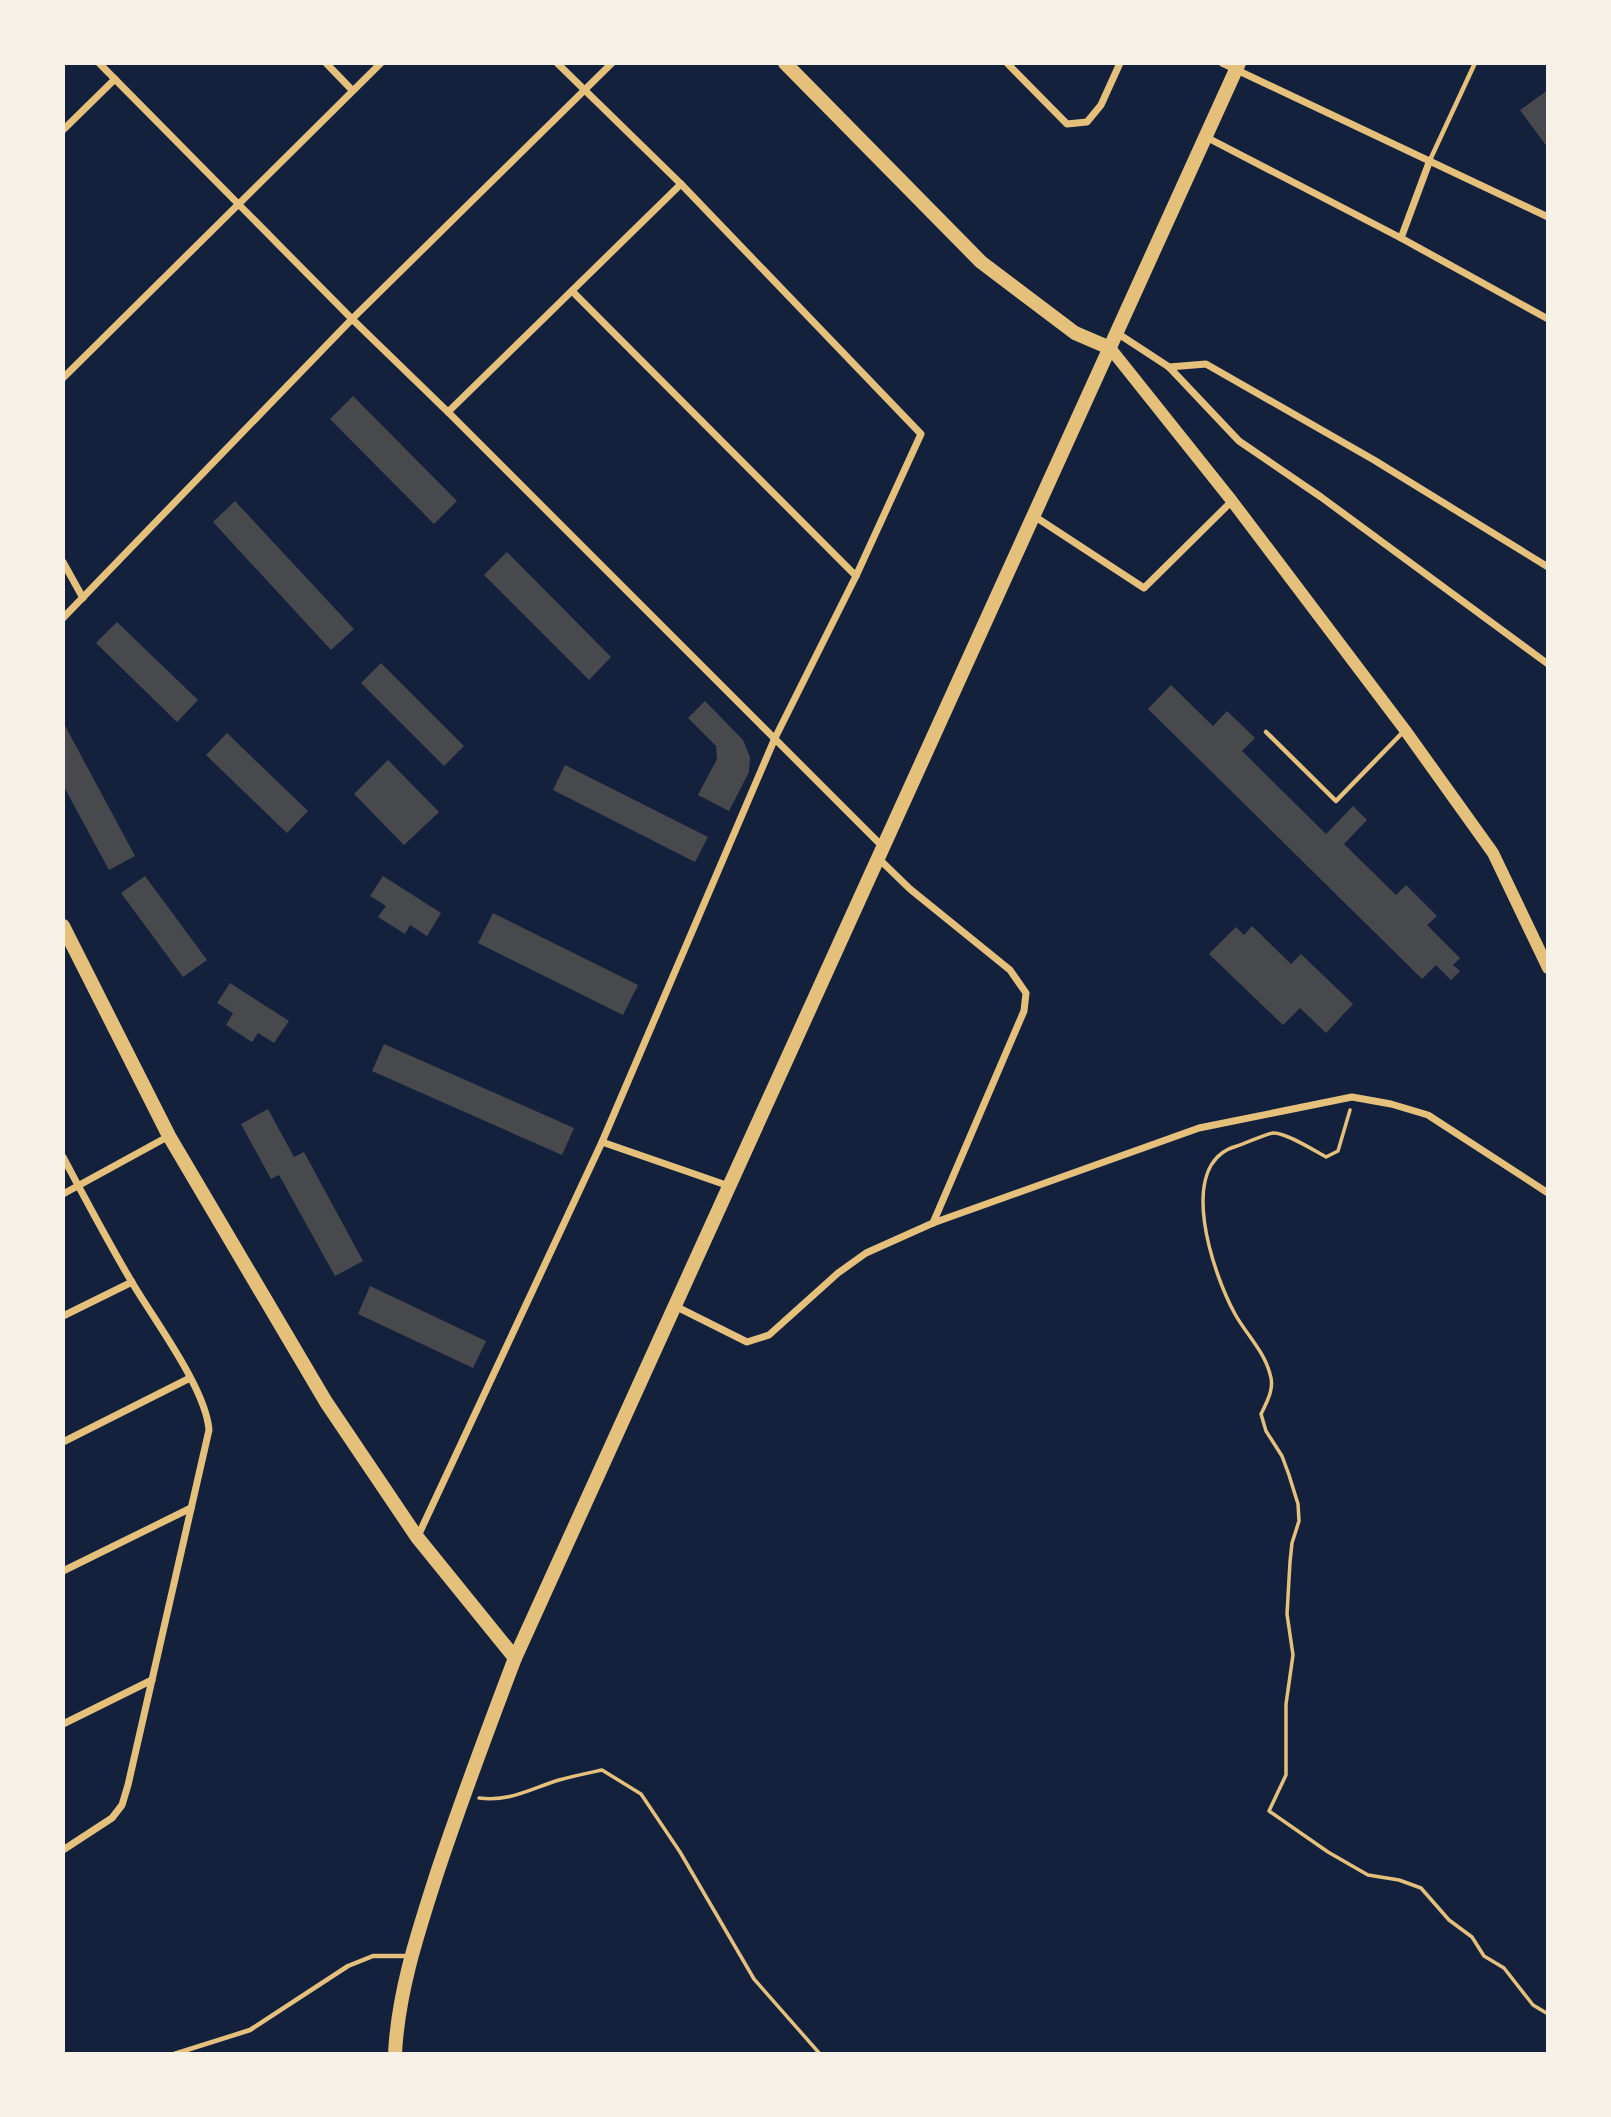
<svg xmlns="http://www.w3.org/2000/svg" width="1611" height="2117" viewBox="0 0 1611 2117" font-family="Overpass,sans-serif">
<rect width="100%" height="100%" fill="#14213d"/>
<g fill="#48494c">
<polygon points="1548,90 1548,148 1520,110"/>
<polygon points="353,396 457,501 434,524 330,419"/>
<polygon points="235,501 354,629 331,650 213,522"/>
<polygon points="507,552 611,657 589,680 484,575"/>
<polygon points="117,622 198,700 177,722 96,643"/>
<polygon points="381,663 464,746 444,766 361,683"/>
<polygon points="1171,685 1213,726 1227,711 1255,738 1242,751 1326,834 1353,806 1367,820 1344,844 1396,895 1406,885 1437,916 1427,925 1460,958 1453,965 1460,971 1451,980 1436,965 1422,979 1148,709"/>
<polygon points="705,701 743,740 750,757 749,772 729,811 698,795 717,759 716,746 688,718"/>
<polygon points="63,722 135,856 109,870 63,785"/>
<polygon points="227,733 308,811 287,833 206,755"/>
<polygon points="388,760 439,812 404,845 354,794"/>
<polygon points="565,765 708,837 695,862 553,790"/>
<polygon points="145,876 207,960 183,977 121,893"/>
<polygon points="383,876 441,913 427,936 410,925 405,934 378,917 386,906 370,896"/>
<polygon points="493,913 638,985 623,1015 478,943"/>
<polygon points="1252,926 1291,964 1301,954 1353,1004 1326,1033 1300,1008 1283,1025 1209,954 1236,927 1244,935"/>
<polygon points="230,983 289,1021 274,1043 258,1033 252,1042 226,1025 233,1013 217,1003"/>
<polygon points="384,1044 574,1128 562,1155 372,1071"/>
<polygon points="268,1109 294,1157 304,1152 363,1261 335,1276 279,1175 271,1179 241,1124"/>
<polygon points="370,1286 486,1341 473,1368 358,1314"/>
</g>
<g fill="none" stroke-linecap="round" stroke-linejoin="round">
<g stroke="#e5c07b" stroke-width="3.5">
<path d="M1350 1110 1338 1151 1326 1157C1315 1151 1285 1132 1273 1133 1265 1134 1247 1143 1237 1146 1174 1163 1214 1276 1235 1314 1246 1334 1264 1351 1270 1374 1275 1388 1267 1402 1261 1414L1266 1431 1282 1456 1289 1475 1298 1504 1299 1521 1292 1543 1290 1562 1287 1614 1293 1655 1286 1704V1775L1269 1811 1328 1852 1368 1875 1399 1880 1421 1888 1449 1920 1472 1937 1484 1956 1504 1968 1533 2005 1548 2014"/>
<path d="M479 1798C510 1802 530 1789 559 1780 573 1776 588 1773 602 1770L641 1794 680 1852 754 1979 820 2054"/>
</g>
<g stroke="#e5c07b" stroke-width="4.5">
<polyline points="1430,160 1475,63"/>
<polyline points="1266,732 1336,801 1405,730"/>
<polyline points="174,2054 250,2030 348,1966 373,1956 408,1956"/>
</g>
<g stroke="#e5c07b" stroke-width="7">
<polyline points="99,63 352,319 448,412 881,845 878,858 910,889 1010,970 1026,993 1024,1011 933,1223"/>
<polyline points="326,63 352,90"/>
<polyline points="1007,63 1067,124 1087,122 1101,105 1120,63"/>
<polyline points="1222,63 1548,217"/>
<polyline points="63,130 115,79"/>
<polyline points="1206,137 1401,238 1548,319"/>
<polyline points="1401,238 1430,160"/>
<polyline points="572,291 856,576"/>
<polyline points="1117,333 1169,367 1239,441 1321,497 1548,664"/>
<polyline points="1169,367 1206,364 1374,460 1548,567"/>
<polyline points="63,378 381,63"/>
<polyline points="448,412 681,184"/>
<polyline points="1034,516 1144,588 1232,501"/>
<polyline points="63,562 83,598"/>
<polyline points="63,618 352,319 612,63"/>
<polyline points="602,1142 729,1186"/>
<path d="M63 1157C86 1200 108 1242 133 1284 155 1321 206 1389 209 1430L128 1785 122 1805 112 1818 63 1850"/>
<polyline points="63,1194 169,1136"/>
<polyline points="675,1306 747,1342 769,1335 838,1273 866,1253 933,1223 1199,1128 1352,1097 1391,1104 1428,1115 1548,1193"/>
<polyline points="63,1316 132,1282"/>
<polyline points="63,1442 190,1378"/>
<polyline points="418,1536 602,1142 775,738 856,576 921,434 681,184 557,63"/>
<polyline points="63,1571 191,1508"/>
<polyline points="63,1724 152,1680"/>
</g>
<polyline stroke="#e5c07b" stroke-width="12" points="1110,348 1232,501 1405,730 1493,853 1548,968"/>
<g stroke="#e5c07b" stroke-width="14">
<polyline points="785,63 981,262 1075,333 1110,348"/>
<polyline points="63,926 169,1136 326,1402 417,1537 515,1658"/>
<path d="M395 2054C398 1992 418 1932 437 1873 461 1801 488 1729 515 1658L1239 63"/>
</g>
</g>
<rect width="1611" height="2117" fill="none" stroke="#f6f1e7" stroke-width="130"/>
</svg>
